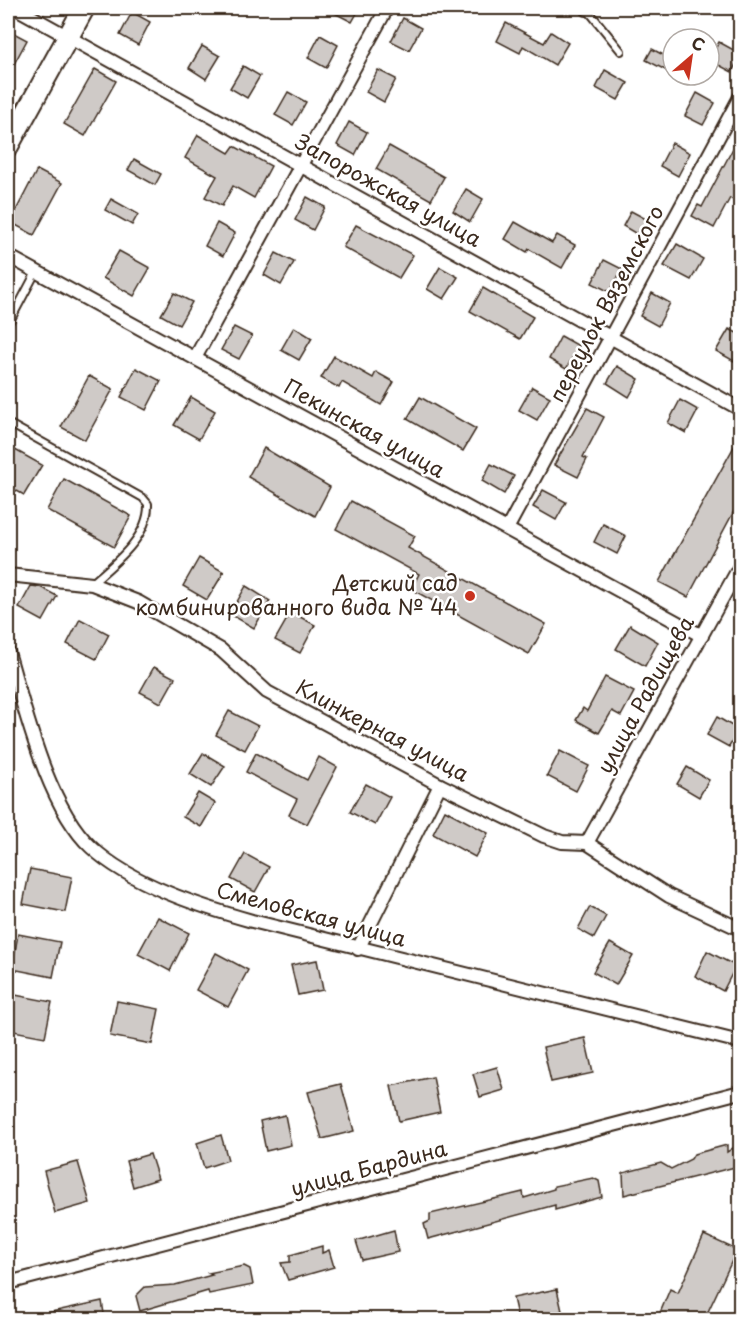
<svg xmlns="http://www.w3.org/2000/svg" width="748" height="1327" viewBox="0 0 748 1327" font-family="'Playpen Sans',sans-serif">
<rect width="100%" height="100%" fill="#fff"/>
<filter id="ink" filterUnits="userSpaceOnUse"><feTurbulence type="fractalNoise" baseFrequency=".0167" numOctaves="2"/><feDisplacementMap in="SourceGraphic" scale="12" xChannelSelector="R" yChannelSelector="G"/><feConvolveMatrix kernelMatrix="1 2 1 2 8 2 1 2 1" color-interpolation-filters="sRGB"/></filter>
<g filter="url(#ink)">
<g fill="#cfcac7" stroke="#3b2a1e" stroke-width="1.5">
<polygon points="325,8 360,8 352,22"/>
<polygon points="132,12 150,22 138,45 120,35"/>
<polygon points="403,18 421,28 409,50 391,41"/>
<polygon points="506,23 544,43 551,32 568,43 555,65 523,46 520,53 497,41"/>
<polygon points="8,30 27,40 8,75"/>
<polygon points="320,35 338,45 326,68 308,58"/>
<polygon points="719,42 741,54 732,72 709,60"/>
<polygon points="202,46 220,56 206,79 189,68"/>
<polygon points="652,49 673,60 673,74 646,60"/>
<polygon points="243,66 260,76 247,98 230,88"/>
<polygon points="95,69 116,81 85,136 64,124"/>
<polygon points="378,70 396,79 384,102 366,92"/>
<polygon points="605,70 628,83 618,100 596,88"/>
<polygon points="288,92 306,102 293,125 275,115"/>
<polygon points="697,93 715,103 703,125 685,116"/>
<polygon points="349,122 367,132 355,155 337,145"/>
<polygon points="741,133 741,189 734,201 730,198 714,228 692,216 698,205 702,207"/>
<polygon points="198,135 229,153 234,146 271,166 254,198 233,186 222,206 205,197 217,176 185,158"/>
<polygon points="672,143 690,153 678,176 660,166"/>
<polygon points="389,146 444,177 431,200 376,169"/>
<polygon points="134,159 161,174 155,185 128,170"/>
<polygon points="37,170 62,183 34,235 10,222"/>
<polygon points="466,189 483,199 470,222 453,211"/>
<polygon points="307,197 325,207 313,230 295,220"/>
<polygon points="111,199 138,214 132,225 105,210"/>
<polygon points="631,211 648,220 640,236 623,226"/>
<polygon points="515,222 552,243 557,235 575,245 562,268 529,249 527,252 505,239"/>
<polygon points="217,223 235,233 223,256 205,246"/>
<polygon points="356,225 413,255 399,278 343,247"/>
<polygon points="677,244 703,259 691,280 664,266"/>
<polygon points="119,251 150,268 134,296 103,278"/>
<polygon points="276,253 294,262 281,285 264,275"/>
<polygon points="604,260 622,269 610,292 592,283"/>
<polygon points="440,267 458,277 444,299 427,289"/>
<polygon points="483,288 533,317 520,339 470,311"/>
<polygon points="174,293 192,302 179,325 161,315"/>
<polygon points="652,293 670,303 658,326 640,316"/>
<polygon points="234,327 252,336 239,359 221,350"/>
<polygon points="294,327 312,338 299,360 281,350"/>
<polygon points="729,329 741,335 741,349 734,361 716,351"/>
<polygon points="561,336 579,346 566,369 549,359"/>
<polygon points="334,356 373,378 376,372 394,382 381,405 342,382 339,388 321,378"/>
<polygon points="617,366 639,379 629,397 607,383"/>
<polygon points="136,368 161,381 146,410 121,397"/>
<polygon points="89,376 113,389 85,440 61,427"/>
<polygon points="532,387 550,397 537,420 519,410"/>
<polygon points="191,397 215,411 199,439 174,425"/>
<polygon points="420,397 476,429 463,451 407,419"/>
<polygon points="680,400 698,410 686,433 668,423"/>
<polygon points="587,408 604,417 583,457 587,459 578,477 554,465"/>
<polygon points="741,434 741,498 688,597 659,582"/>
<polygon points="8,446 42,465 24,495 8,486"/>
<polygon points="264,448 330,487 315,516 248,477"/>
<polygon points="491,464 514,476 504,494 482,481"/>
<polygon points="64,479 131,516 114,547 47,510"/>
<polygon points="543,490 566,502 556,520 533,507"/>
<polygon points="351,501 415,536 408,548 546,624 529,654 411,589 419,574 336,529"/>
<polygon points="603,524 626,536 617,554 594,542"/>
<polygon points="199,558 224,572 207,600 183,586"/>
<polygon points="31,586 40,587 57,596 43,621 19,608"/>
<polygon points="246,586 270,601 254,628 230,614"/>
<polygon points="291,612 315,625 300,653 275,640"/>
<polygon points="80,619 109,634 96,659 67,644"/>
<polygon points="630,625 658,642 645,666 616,649"/>
<polygon points="154,667 175,678 161,703 140,692"/>
<polygon points="605,677 634,692 621,716 612,711 599,733 576,720 583,708 587,711"/>
<polygon points="229,711 258,726 245,750 216,735"/>
<polygon points="717,717 739,730 729,747 707,735"/>
<polygon points="560,751 589,766 576,791 547,776"/>
<polygon points="203,753 225,766 211,787 190,774"/>
<polygon points="256,753 307,780 319,757 337,767 307,824 289,815 297,799 246,772"/>
<polygon points="687,767 709,780 699,797 677,784"/>
<polygon points="366,784 390,797 375,825 350,812"/>
<polygon points="198,793 215,803 201,827 183,817"/>
<polygon points="445,810 488,833 475,857 433,834"/>
<polygon points="245,854 269,867 255,892 231,879"/>
<polygon points="30,869 72,877 65,912 23,904"/>
<polygon points="590,907 606,916 594,938 578,929"/>
<polygon points="158,917 189,933 170,971 138,954"/>
<polygon points="18,934 60,942 53,977 12,969"/>
<polygon points="610,943 633,956 616,985 593,972"/>
<polygon points="707,951 736,966 723,991 695,976"/>
<polygon points="216,953 248,970 228,1007 196,990"/>
<polygon points="317,960 323,990 298,995 291,965"/>
<polygon points="10,994 52,1002 45,1037 8,1030"/>
<polygon points="117,1001 159,1009 152,1044 110,1036"/>
<polygon points="585,1038 593,1073 551,1082 543,1047"/>
<polygon points="497,1067 504,1090 480,1097 473,1074"/>
<polygon points="433,1077 440,1112 399,1121 391,1086"/>
<polygon points="341,1084 354,1131 322,1139 308,1092"/>
<polygon points="285,1115 291,1145 266,1151 260,1121"/>
<polygon points="221,1135 228,1160 204,1168 197,1143"/>
<polygon points="727,1145 727,1152 733,1148 739,1166 624,1195 623,1173 661,1163 671,1169 691,1159 694,1154"/>
<polygon points="150,1154 158,1179 133,1187 126,1161"/>
<polygon points="78,1162 90,1203 55,1213 44,1171"/>
<polygon points="593,1178 599,1181 602,1197 555,1210 555,1205 428,1239 424,1224 430,1221 430,1214 523,1192 524,1198 554,1189 554,1186"/>
<polygon points="394,1230 398,1252 362,1260 356,1241"/>
<polygon points="704,1235 737,1250 704,1320 657,1320 670,1289 678,1293"/>
<polygon points="322,1246 322,1253 329,1250 334,1267 288,1280 281,1263 290,1262 290,1255"/>
<polygon points="244,1266 250,1269 253,1285 209,1294 208,1291 140,1311 136,1296 145,1287 175,1285 212,1275 208,1273"/>
<polygon points="557,1289 562,1311 518,1320 513,1298"/>
<polygon points="102,1301 105,1320 42,1320 42,1314"/>
</g>
<g fill="none" stroke-linecap="round" stroke-linejoin="round">
<g stroke="#3b2a1e" stroke-width="10">
<g id="lane">
<polyline points="557,9 587,9 621,51"/>
<polyline points="8,325 36,272"/>
<path d="M8 423 143 498 148 504C149 537 115 563 92 583"/>
</g>
</g>
<g stroke="#3b2a1e" stroke-width="16">
<g id="street">
<polyline points="16,8 740,409"/>
<polyline points="587,9 588,8"/>
<polyline points="8,256 702,636"/>
<polyline points="195,358 387,8"/>
<polyline points="507,529 740,97"/>
<polyline points="8,575 92,584 138,602 221,650 267,692 440,785 544,836 562,842 587,843 669,896 740,929"/>
<path d="M8 652C25 709 47 806 91 847 130 884 202 907 252 921L740 1042"/>
<polyline points="587,843 740,566"/>
<polyline points="358,949 440,785"/>
<polyline points="8,1283 740,1092"/>
</g>
</g>
<g stroke="#3b2a1e" stroke-width="24">
<polyline id="primary" points="8,146 84,8"/>
</g>
<use href="#lane" stroke="#fff" stroke-width="6"/>
<use href="#street" stroke="#fff" stroke-width="12"/>
<use href="#primary" stroke="#fff" stroke-width="20"/>
</g>
</g>
<circle fill="#c8321e" stroke="#fff" stroke-width="2" cx="470" cy="596" r="6"/>
<g text-anchor="middle" stroke-width="5" stroke-linejoin="round" paint-order="stroke">
<g font-size="21" fill="#3b2a1e" stroke="#fff">
<text transform="translate(388 191) rotate(29)" y="7">Запорожская улица</text>
<text transform="translate(607 304) rotate(-62)" y="7">переулок Вяземского</text>
<text transform="translate(364 429) rotate(29)" y="7">Пекинская улица</text>
<text transform="translate(646 695) rotate(-61)" y="7">улица Радищева</text>
<text transform="translate(382 731) rotate(28)" y="7">Клинкерная улица</text>
<text transform="translate(311 915) rotate(15)" y="7">Смеловская улица</text>
<text transform="translate(369 1169) rotate(-15)" y="7">улица Бардина</text>
</g>
<g font-size="21" fill="#3b2a1e" stroke="#fff" text-anchor="end">
<text x="458" y="591">Детский сад<tspan x="458" dy="24">комбинированного вида № 44</tspan></text>
</g>
</g>
<rect width="748" height="1327" fill="none" stroke="#fff" stroke-width="30"/>
<rect x="15" y="15" width="718" height="1297" fill="none" stroke="#3b2a1e" stroke-width="2" filter="url(#ink)"/>
<g transform="translate(691 57) rotate(29)"><circle r="28" fill="#ffffff" stroke="#b1aaa5" stroke-width="1.5"/>
<path d="M0-4.5L10 22L0 15L-10 22Z" fill="#c8321e"/>
<text y="-9" font-size="16" font-weight="bold" text-anchor="middle" fill="#3b2a1e">С</text>
</g>
</svg>
